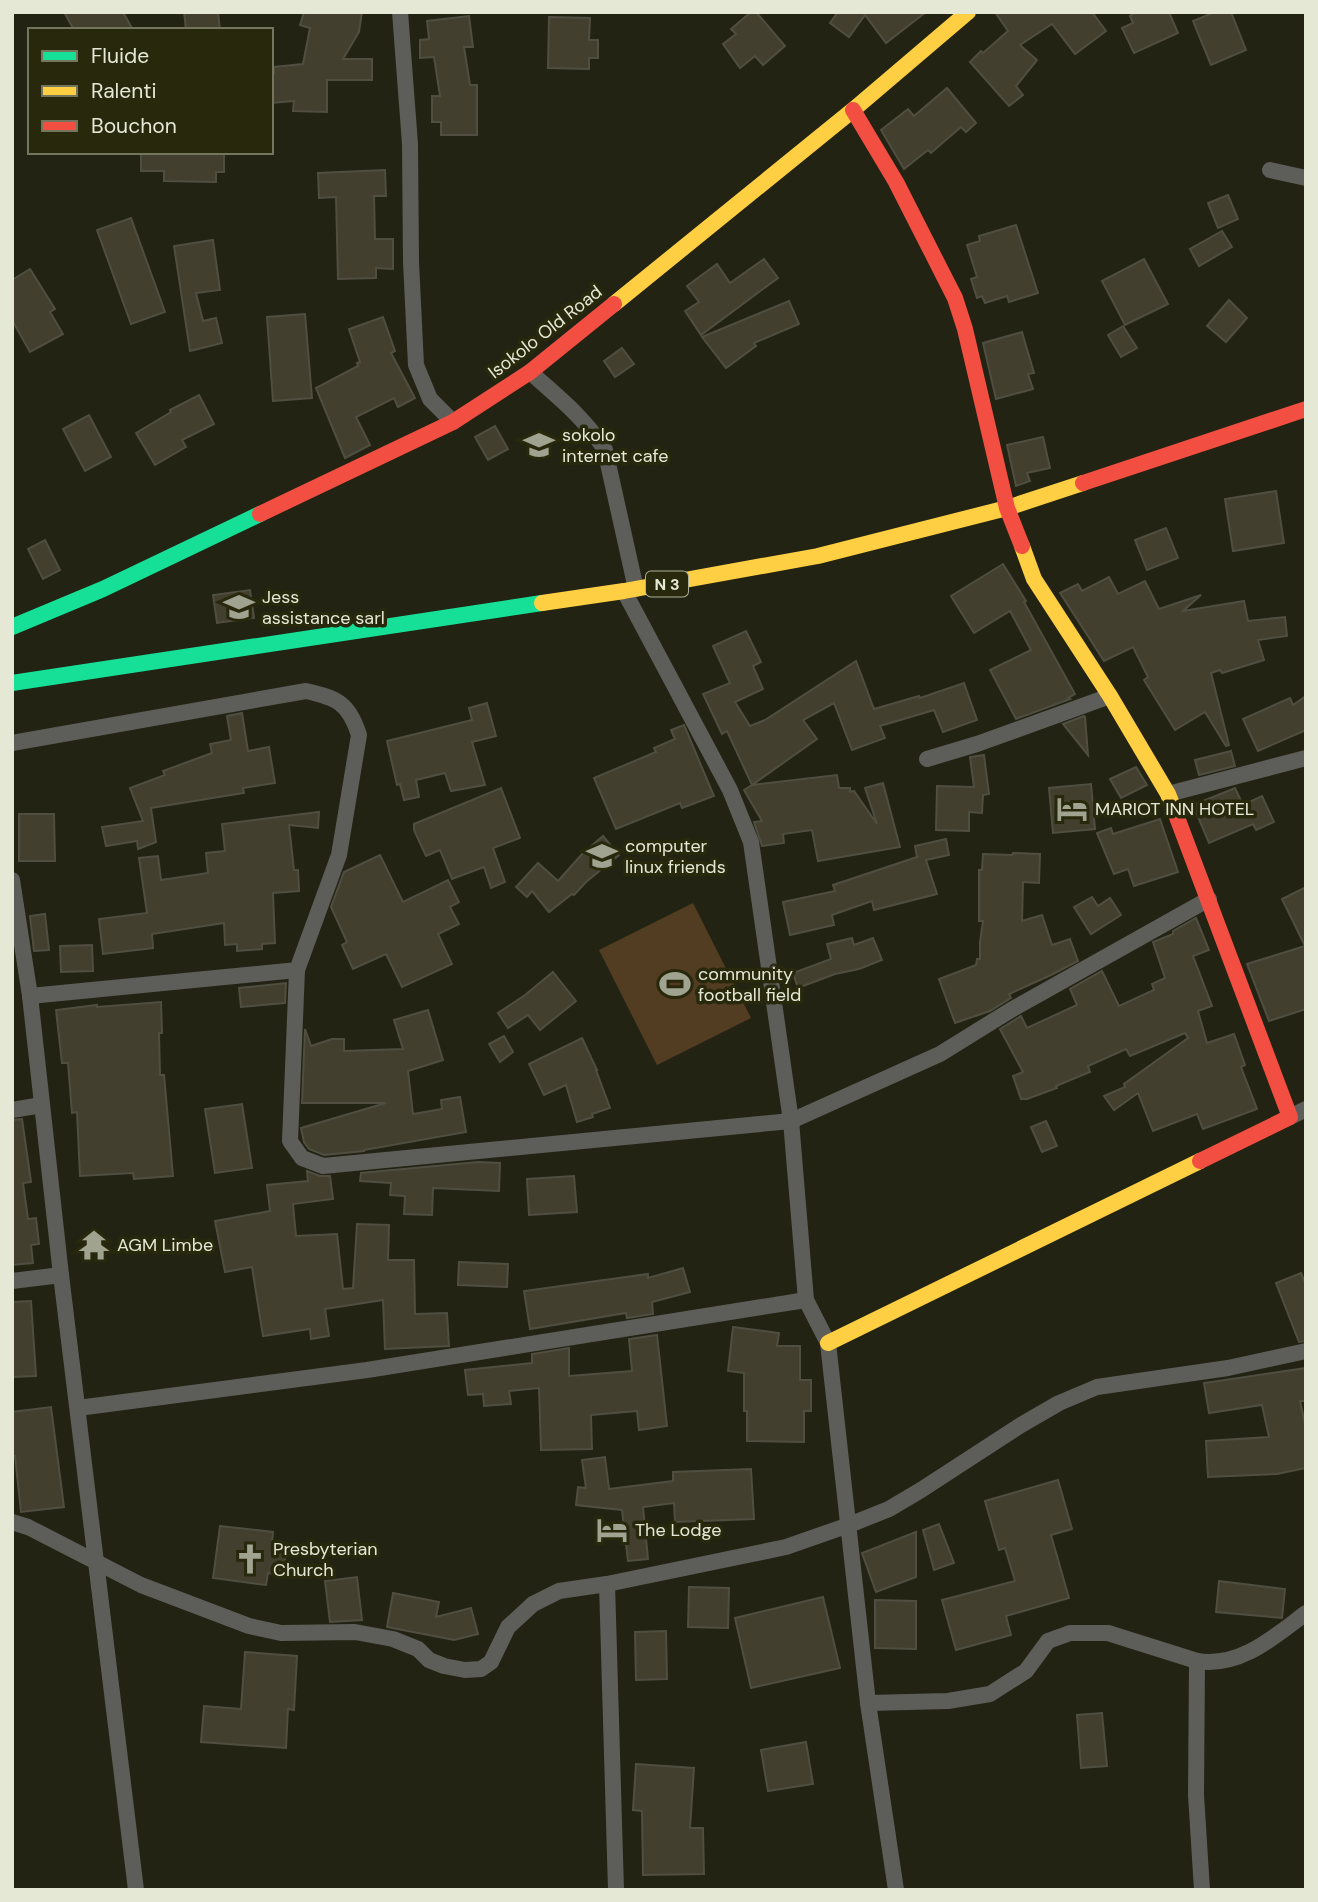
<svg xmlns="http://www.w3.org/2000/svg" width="1318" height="1902" viewBox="0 0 1318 1902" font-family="'DM Sans',sans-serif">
<rect width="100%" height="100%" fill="#222312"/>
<polygon fill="#523d23" points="693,903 751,1018 657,1065 599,950"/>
<g fill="#423f2e" stroke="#504e41" stroke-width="2">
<polygon points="64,12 123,12 133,30 74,30"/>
<polygon points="184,12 218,12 220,30 186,30"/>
<polygon points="304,12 362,12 359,32 343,59 372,59 372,80 327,80 327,112 293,111 294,101 271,103 271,73 274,73 274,67 303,64 310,28 300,25"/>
<polygon points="751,12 756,12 785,46 763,65 755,56 740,68 723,44 736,34 731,29"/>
<polygon points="838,12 926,12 886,43 865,15 849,37 830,23"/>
<polygon points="995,12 1092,12 1106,31 1075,54 1052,24 1020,45 1037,60 1016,86 1023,95 1009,106 970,62 981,51 983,53 1008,31"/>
<polygon points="1137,12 1169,12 1178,33 1134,53 1122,28 1133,23 1130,16"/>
<polygon points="1215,12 1231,12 1246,50 1211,65 1193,21"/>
<polygon points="469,16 473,47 464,47 470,85 477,85 477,135 441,135 441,122 432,122 432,96 440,96 434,57 420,58 420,40 429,39 427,21"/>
<polygon points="549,17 590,18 589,40 598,40 598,58 589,58 589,69 548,68"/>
<polygon points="947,88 976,123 966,132 961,127 931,153 928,150 904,169 881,130 908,109 914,116"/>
<polygon points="182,152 224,152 224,172 216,172 216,182 164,181 164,171 141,171 141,154 182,154"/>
<polygon points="385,170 386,196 374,196 375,239 393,239 393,269 376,268 376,278 338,279 336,197 319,198 318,173"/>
<polygon points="1228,195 1238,219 1218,228 1208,203"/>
<polygon points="131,218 165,312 131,324 97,230"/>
<polygon points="1016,225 1038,293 1009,302 1007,296 985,303 982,296 977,298 971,279 977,277 967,245 980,241 979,236"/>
<polygon points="1222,231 1232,247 1199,266 1190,249"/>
<polygon points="213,240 220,290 196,293 203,321 216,318 222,343 190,351 174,246"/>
<polygon points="764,259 778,278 701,335 685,311 699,302 687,286 717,264 730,283"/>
<polygon points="1144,259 1168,304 1125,325 1102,281"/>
<polygon points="30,269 55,309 50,312 63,334 30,352 12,320 12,280"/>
<polygon points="1229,300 1247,318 1226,342 1207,326"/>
<polygon points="789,301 799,324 754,343 756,346 726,368 702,337"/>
<polygon points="305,314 312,398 273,401 267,317"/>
<polygon points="383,317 395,351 391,353 415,398 398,407 394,398 356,417 370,445 345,458 316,388 358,366 357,363 360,362 349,329"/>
<polygon points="1123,326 1137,348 1121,357 1108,335"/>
<polygon points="1022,332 1034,373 1028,374 1033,389 996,399 983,343"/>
<polygon points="622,348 634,364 615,377 604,361"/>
<polygon points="199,395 214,424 182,440 186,447 155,465 136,433 171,412 170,410"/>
<polygon points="89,415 111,457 85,471 63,429"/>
<polygon points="495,426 508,449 488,460 475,437"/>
<polygon points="1043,437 1050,468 1027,473 1030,481 1016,486 1007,445"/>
<polygon points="1276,491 1284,543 1233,551 1225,499"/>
<polygon points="1166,528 1178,558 1147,570 1135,540"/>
<polygon points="45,540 60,570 43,579 28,549"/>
<polygon points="1003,564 1026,601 1024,602 1075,694 1068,698 1070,699 1016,719 990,670 1031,650 1010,611 974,633 951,596"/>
<polygon points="1109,577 1118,594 1145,581 1159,609 1201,595 1183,611 1244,601 1248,621 1285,617 1287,636 1258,640 1264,660 1222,673 1220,670 1211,673 1229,745 1226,746 1205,712 1175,730 1144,680 1148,677 1133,647 1104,661 1060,593 1078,584 1082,591"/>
<polygon points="250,590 254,618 217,623 213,595"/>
<polygon points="746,631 761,662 753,666 763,689 735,702 750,726 765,720 856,661 874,709 919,696 920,698 964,683 977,720 943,732 934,710 880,726 885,738 852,750 834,703 803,720 817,739 752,785 837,775 839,788 850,788 850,792 854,791 877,824 865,788 883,783 900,847 818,861 812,830 783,834 784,843 762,846 754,822 762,821 744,790 752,785 727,731 722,734 703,694 730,683 713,646"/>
<polygon points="1306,696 1306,730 1258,751 1243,719 1290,698 1293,705"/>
<polygon points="487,703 496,736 472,742 485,785 451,791 445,773 416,780 419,797 404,800 400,784 397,785 387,741 472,720 469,708"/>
<polygon points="242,713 248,751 269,747 275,783 243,788 244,793 151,808 156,842 138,849 137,841 106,846 102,827 143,821 130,788 165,775 163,771 212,753 210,744 231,740 227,716"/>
<polygon points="1084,716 1085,717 1088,755 1063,724"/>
<polygon points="684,725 714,796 682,808 680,803 616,829 594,778 656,752 654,748 675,739 671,730"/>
<polygon points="1231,751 1235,766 1199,775 1195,760"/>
<polygon points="984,755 989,794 983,795 982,813 969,812 969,831 936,830 937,786 974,787 970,757"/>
<polygon points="1136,767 1147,785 1121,798 1110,779"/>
<polygon points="1091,784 1095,829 1053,833 1049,788"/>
<polygon points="501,788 520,838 493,848 505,882 491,888 484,867 452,879 440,850 426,856 414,830 414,824"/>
<polygon points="1235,788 1243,805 1262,796 1274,822 1256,830 1253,824 1209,843 1193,805"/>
<polygon points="319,812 318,828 289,825 294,870 298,870 299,891 273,893 275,943 262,944 262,949 237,951 237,944 225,945 224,923 152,934 153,948 103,954 99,919 147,913 139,858 158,856 161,880 208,873 206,853 225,851 222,824"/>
<polygon points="19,814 54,814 55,861 19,861"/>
<polygon points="1160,819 1178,872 1134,886 1128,869 1114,874 1097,833 1111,828 1113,834"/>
<polygon points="603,836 619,855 586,882 574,895 572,894 549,912 532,891 527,897 516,887 538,863 558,881 583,853"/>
<polygon points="946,839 949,855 926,860 937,894 874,910 872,901 832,915 834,925 790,935 783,902 835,891 833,885 917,857 915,846"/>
<polygon points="1013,853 1040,854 1039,883 1023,882 1022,921 1042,915 1052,945 1070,939 1078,961 1051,975 1009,994 1011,998 990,1011 955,1023 939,979 976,965 977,959 980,959 980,942 983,921 979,921 979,870 982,870 983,854 1012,855"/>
<polygon points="380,855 403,902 448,880 459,902 450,907 459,924 438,934 452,964 402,987 386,954 353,969 342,945 347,942 331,907 344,872"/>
<polygon points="1306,887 1306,1009 1269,1021 1247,964 1305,946 1282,899"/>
<polygon points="1092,897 1098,906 1110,898 1121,915 1091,934 1074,907"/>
<polygon points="45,914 49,950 34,951 30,916"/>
<polygon points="1196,918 1209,950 1193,956 1212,1006 1198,1011 1207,1043 1234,1034 1245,1065 1241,1067 1257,1109 1203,1129 1197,1114 1153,1131 1138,1093 1114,1110 1104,1096 1125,1087 1124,1084 1188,1038 1185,1033 1130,1056 1126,1049 1088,1066 1090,1072 1056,1086 1057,1088 1027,1099 1021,1099 1013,1076 1023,1072 1000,1029 1021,1016 1027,1028 1077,1005 1070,989 1102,971 1119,1006 1154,990 1152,984 1165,978 1153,942 1173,934 1173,931"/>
<polygon points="852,938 854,945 873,938 882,960 859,969 835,974 798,988 793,973 831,959 827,944"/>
<polygon points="92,945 93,971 61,972 60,946"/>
<polygon points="553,972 576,1001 540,1030 528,1015 508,1028 498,1013 525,995"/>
<polygon points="286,983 285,1003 241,1007 239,988"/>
<polygon points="161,1002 162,1033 159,1033 160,1075 164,1075 173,1176 134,1179 133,1173 80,1176 77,1112 72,1113 68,1063 62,1063 56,1010 97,1005 97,1007"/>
<polygon points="428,1010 443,1060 408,1071 413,1114 442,1109 441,1100 460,1097 466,1132 364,1150 364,1151 324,1155 309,1149 304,1142 301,1128 386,1103 302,1103 305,1029 311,1046 332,1039 344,1039 344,1051 403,1049 394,1020"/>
<polygon points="504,1036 513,1052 500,1062 489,1044"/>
<polygon points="582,1038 597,1070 596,1070 610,1108 592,1114 593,1117 577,1122 566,1085 544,1095 529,1064"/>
<polygon points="242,1104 252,1168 215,1173 205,1109"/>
<polygon points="22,1119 31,1182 23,1183 28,1219 36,1218 39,1244 31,1245 33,1263 12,1265 12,1120"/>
<polygon points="1046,1121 1057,1146 1042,1152 1031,1127"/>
<polygon points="478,1162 500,1163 499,1191 433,1188 432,1215 404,1214 405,1196 390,1195 391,1183 360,1181 361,1173"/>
<polygon points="307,1171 320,1176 330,1176 333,1199 293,1204 296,1236 337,1234 343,1289 353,1288 357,1224 389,1225 388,1260 414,1260 415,1314 447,1313 449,1346 385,1349 383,1300 325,1309 329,1336 311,1339 310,1329 263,1336 252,1267 225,1272 215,1221 270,1211 267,1185 308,1181"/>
<polygon points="574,1176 577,1212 529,1215 527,1179"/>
<polygon points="459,1262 508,1264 507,1287 458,1285"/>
<polygon points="683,1268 690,1292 652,1302 653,1314 627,1318 626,1313 530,1329 524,1291 648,1274 648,1278"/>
<polygon points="1301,1273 1306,1285 1306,1341 1299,1342 1276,1283"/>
<polygon points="31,1301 36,1376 12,1377 12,1302"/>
<polygon points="733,1327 779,1333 777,1346 800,1346 800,1380 811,1380 811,1411 804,1411 804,1442 747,1441 747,1411 744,1411 744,1373 728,1371"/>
<polygon points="657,1335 667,1426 639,1430 637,1411 591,1415 592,1449 541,1450 539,1388 509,1391 511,1404 484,1406 483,1394 468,1395 465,1370 532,1363 532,1354 569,1348 569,1376 632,1371 629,1339"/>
<polygon points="1306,1368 1306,1401 1300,1401 1306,1428 1306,1468 1277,1474 1208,1477 1206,1441 1269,1437 1262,1405 1209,1413 1204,1383"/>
<polygon points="51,1407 64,1507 21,1512 15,1456 12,1457 12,1412"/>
<polygon points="605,1457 609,1489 673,1481 673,1472 751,1469 754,1519 675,1522 674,1503 643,1507 648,1559 628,1561 622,1510 576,1505 578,1487 586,1488 582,1460"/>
<polygon points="1058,1480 1072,1529 1051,1535 1069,1598 1006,1616 1011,1635 956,1650 942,1600 1015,1581 1005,1548 999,1550 985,1501"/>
<polygon points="939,1524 954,1563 934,1570 923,1530"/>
<polygon points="220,1526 273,1532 272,1543 287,1544 283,1575 268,1573 266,1585 213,1578"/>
<polygon points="916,1532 916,1577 876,1592 862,1553"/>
<polygon points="357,1577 362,1620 330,1622 325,1581"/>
<polygon points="1219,1581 1285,1589 1282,1618 1216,1612"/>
<polygon points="689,1587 729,1588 728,1628 688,1627"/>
<polygon points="393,1593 439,1602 436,1617 471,1608 478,1634 454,1640 387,1627"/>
<polygon points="823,1597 840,1668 751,1688 735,1618"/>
<polygon points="875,1600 916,1601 916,1649 875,1648"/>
<polygon points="666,1631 667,1679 636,1680 635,1632"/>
<polygon points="245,1652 297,1656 294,1710 288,1709 286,1748 201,1742 204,1706 241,1709"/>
<polygon points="1102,1713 1107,1766 1081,1768 1077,1715"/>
<polygon points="806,1742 813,1784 768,1791 761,1750"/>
<polygon points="636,1764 694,1768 690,1828 703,1828 704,1874 643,1875 642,1811 633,1810"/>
</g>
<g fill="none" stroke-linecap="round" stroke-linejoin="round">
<g stroke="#5d5e59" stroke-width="16">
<polyline points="400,12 410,144 411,262 416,365 430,399 453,422"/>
<polyline points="1270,170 1306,178"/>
<path d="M530 372C557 396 586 419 605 450L636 589"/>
<polyline points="624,591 730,790 751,842 791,1121 806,1300 828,1343 868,1703 896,1890"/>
<path d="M12 743 306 691C337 698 349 703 359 735L339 855 297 970 30 996"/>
<polyline points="927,759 977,744 1110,696"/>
<polyline points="1168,794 1306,758"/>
<polyline points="12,880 30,996 61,1275 136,1890"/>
<polyline points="297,970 290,1141 302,1158 323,1166 791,1121 940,1054 1011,1010 1209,899"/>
<polyline points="12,1110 42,1105"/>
<polyline points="1290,1117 1306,1109"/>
<polyline points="12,1281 61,1275"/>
<polyline points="78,1408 367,1370 806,1300"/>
<polyline points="12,1522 28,1527 141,1585 249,1626 281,1633 355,1632 393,1639 418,1649 429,1660 444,1666 465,1670 481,1669 491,1662 508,1627 533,1604 559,1591 607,1584 786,1547 849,1525 889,1509 921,1490 1021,1425 1059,1403 1097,1387 1228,1368 1306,1351"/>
<polyline points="607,1584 616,1890"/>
<polyline points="1197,1661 1196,1795 1202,1890"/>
<path d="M868 1703 948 1701 990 1694 1026 1671 1048 1641 1070 1633H1108L1197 1661C1240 1668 1274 1637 1306 1613"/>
</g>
<g stroke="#16e098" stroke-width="16">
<polyline points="12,627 103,589 260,514"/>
<polyline points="12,683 542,603"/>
</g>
<g stroke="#ffcf43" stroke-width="16">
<polyline points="614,304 853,110 968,12"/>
<polyline points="1022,546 1034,579 1110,696 1168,794 1175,812"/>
<polyline points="542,603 624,591 818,556 1007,508 1083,483"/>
<polyline points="828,1343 1200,1161"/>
</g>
<g stroke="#f24e42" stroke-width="16">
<polyline points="853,110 896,182 955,298 965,329 1007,508 1022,546"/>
<polyline points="1083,483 1306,409"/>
<polyline points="260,514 453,422 530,372 614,304"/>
<polyline points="1175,812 1290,1117 1200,1161"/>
</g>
</g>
<defs>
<g id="school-bare" transform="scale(2.415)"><path d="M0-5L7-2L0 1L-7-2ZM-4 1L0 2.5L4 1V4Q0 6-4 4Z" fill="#a1a391" stroke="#28290c" stroke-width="2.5" paint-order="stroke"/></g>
<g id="university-bare" transform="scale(2.415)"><path d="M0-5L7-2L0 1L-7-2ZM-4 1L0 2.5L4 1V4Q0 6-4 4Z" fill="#a1a391" stroke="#28290c" stroke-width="2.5" paint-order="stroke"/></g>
<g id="hotel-bare" transform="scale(2.415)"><path d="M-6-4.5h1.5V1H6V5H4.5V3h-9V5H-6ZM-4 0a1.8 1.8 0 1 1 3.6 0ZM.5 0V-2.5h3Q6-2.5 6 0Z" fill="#a1a391" stroke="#28290c" stroke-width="2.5" paint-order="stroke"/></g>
<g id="stadium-bare" transform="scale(2.415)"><path d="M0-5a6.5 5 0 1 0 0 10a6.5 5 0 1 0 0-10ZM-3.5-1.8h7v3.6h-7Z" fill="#a1a391" stroke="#28290c" stroke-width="2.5" paint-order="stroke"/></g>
<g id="temple-bare" transform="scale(2.415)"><path d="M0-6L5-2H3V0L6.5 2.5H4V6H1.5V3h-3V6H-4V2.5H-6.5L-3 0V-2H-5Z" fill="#a1a391" stroke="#28290c" stroke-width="2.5" paint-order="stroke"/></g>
<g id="church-bare" transform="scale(2.415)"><path d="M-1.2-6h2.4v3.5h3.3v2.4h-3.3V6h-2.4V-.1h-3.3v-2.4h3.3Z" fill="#a1a391" stroke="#28290c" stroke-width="2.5" paint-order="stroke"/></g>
</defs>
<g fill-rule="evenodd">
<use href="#school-bare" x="539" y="445"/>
<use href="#university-bare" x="239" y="607"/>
<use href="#hotel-bare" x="1072" y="809"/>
<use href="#school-bare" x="602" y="856"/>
<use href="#stadium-bare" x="675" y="984"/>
<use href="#temple-bare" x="94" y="1245"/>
<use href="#hotel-bare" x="612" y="1530"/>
<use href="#church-bare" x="250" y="1559"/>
</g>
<g text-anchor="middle" stroke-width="7" stroke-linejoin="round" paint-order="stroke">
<rect fill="#28290c" stroke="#adaf99" stroke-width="2" x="646" y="571.5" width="42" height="25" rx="5"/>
<g font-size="16" font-weight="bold" fill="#e6e8d6">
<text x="667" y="590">N 3</text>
</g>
<g font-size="18" fill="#e6e8d6" stroke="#28290c">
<text transform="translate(545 332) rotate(-38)" y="6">Isokolo Old Road</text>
</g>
<g font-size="18" fill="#e6e8d6" stroke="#28290c" text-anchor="start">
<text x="562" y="441">sokolo<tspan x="562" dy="21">internet cafe</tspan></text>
<text x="262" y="603">Jess<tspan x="262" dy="21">assistance sarl</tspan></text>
<text x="1095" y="815">MARIOT INN HOTEL</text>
<text x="625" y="852">computer<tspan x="625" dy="21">linux friends</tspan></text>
<text x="698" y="980">community<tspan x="698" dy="21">football field</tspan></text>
<text x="117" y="1251">AGM Limbe</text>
<text x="635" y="1536">The Lodge</text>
<text x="273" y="1555">Presbyterian<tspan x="273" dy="21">Church</tspan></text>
</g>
</g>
<rect width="1318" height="1902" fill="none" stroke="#e6e8d6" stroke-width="28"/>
<rect x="28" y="28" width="245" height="126" fill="#28290c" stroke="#74755d" stroke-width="2"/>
<rect x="42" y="51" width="35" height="10" fill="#16e098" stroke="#74755d" stroke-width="2"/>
<text x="91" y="63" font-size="21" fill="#e6e8d6">Fluide</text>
<rect x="42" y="86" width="35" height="10" fill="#ffcf43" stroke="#74755d" stroke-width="2"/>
<text x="91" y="98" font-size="21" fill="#e6e8d6">Ralenti</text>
<rect x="42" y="121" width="35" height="10" fill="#f24e42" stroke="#74755d" stroke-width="2"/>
<text x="91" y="133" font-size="21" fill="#e6e8d6">Bouchon</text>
</svg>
